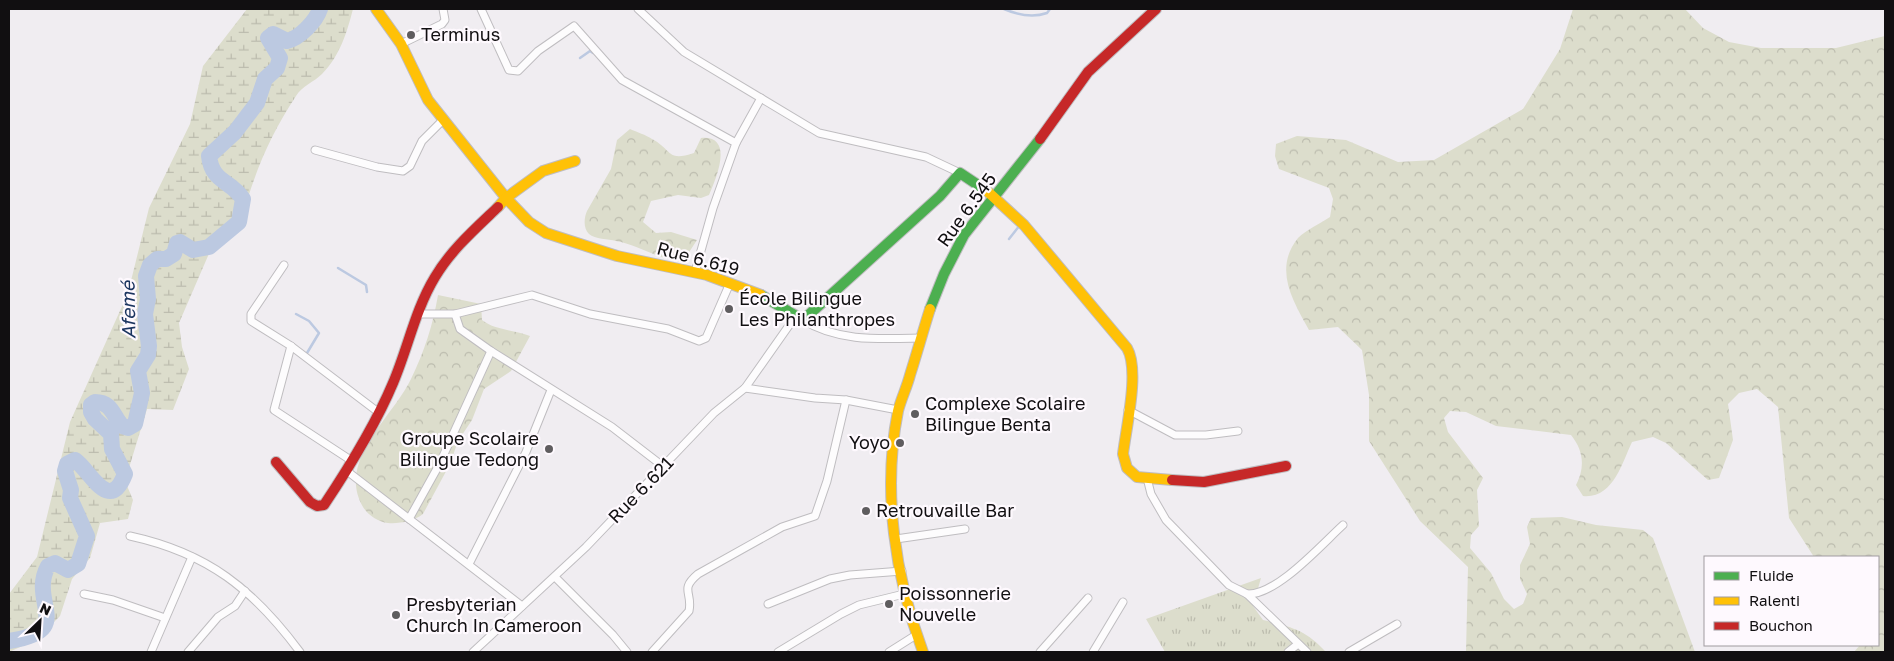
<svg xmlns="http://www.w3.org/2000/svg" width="1894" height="661" viewBox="0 0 1894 661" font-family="'Golos Text',sans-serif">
<defs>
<pattern id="grass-tufts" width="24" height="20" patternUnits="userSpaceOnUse" patternTransform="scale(1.25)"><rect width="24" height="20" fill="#dcddcc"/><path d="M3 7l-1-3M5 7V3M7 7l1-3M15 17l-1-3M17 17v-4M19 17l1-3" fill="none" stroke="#bcbcae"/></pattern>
<pattern id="forest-crowns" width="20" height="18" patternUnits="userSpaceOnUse" patternTransform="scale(1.25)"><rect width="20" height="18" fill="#dcddcc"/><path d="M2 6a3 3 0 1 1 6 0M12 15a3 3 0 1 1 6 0" fill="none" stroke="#bcbcae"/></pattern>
<pattern id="wetland-marsh" width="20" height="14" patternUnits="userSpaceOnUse" patternTransform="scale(1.25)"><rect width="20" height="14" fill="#dcddcc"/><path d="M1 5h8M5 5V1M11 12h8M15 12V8" fill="none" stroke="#bcbcae"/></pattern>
</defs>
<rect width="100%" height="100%" fill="#f0edf1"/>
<path fill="url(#grass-tufts)" d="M1261 578 1253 606 1263 620C1292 627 1306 630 1326 652H1165L1146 619Z"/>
<g fill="url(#forest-crowns)">
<path d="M1573 9H1685L1703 28 1729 42 1761 48H1836L1885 36V652H1854L1860 645H1878V557H1814L1789 518 1778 407 1757 389 1739 393 1728 404 1733 440 1719 478 1708 480 1666 443 1653 437 1632 442C1622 463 1613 499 1583 496L1576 485C1585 468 1584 451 1571 435L1496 426 1466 412 1450 411 1444 418 1448 432 1483 478 1477 490 1479 526 1471 535 1470 548 1491 573 1504 599 1514 609 1523 604 1527 594 1520 579V565L1530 544 1527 527 1531 518 1562 517 1596 525 1643 530 1653 538 1695 652H1466L1468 567 1420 521 1369 441V395L1362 350 1338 327 1309 330C1293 301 1273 269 1298 238 1306 230 1321 223 1330 217L1333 199 1329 188 1279 169 1275 156 1276 144 1297 136 1346 140 1398 162 1434 160 1523 109 1560 49Z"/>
<path d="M630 129C637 132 646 135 652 139 673 150 666 162 694 153L701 138C735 135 716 179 709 195L701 198 678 195 651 201 643 222 656 233 671 232 697 240 684 260C664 263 637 244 616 241 608 239 595 239 589 234 583 228 584 218 587 211L611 169 617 140Z"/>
<path d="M438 295 481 304 482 320C494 330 515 330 530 336L511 371 484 389 472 420 458 441 450 464 423 514C414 521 399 524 388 523 378 522 368 515 363 507 336 461 393 417 411 379 424 352 433 325 438 295Z"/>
</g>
<path fill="url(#wetland-marsh)" d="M247 9H353C347 32 340 56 322 74 314 82 302 86 296 96 268 138 251 181 239 230L211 249 179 323 182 347 189 369 173 410 147 409 125 481 133 500 128 519 100 523 90 558 72 579 60 616 36 640 9 652V594L37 557 70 422 128 293 149 208 190 124 203 66Z"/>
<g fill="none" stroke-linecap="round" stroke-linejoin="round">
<g stroke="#bcc9e1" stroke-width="2.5">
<path d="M1004 9C1018 15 1033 18 1047 13L1050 9"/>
<polyline points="580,58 590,51 593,53"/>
<polyline points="1009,239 1020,225"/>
<polyline points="338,268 366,285 367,292"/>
<polyline points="296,314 309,321 319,333 307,353"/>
</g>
<path stroke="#bcc9e1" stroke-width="16" d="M9 641C77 630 28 603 48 566L55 563 68 570 78 564 87 536 70 498 71 490 65 471 67 464 75 460C90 470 109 515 125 474L112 449 111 434 95 419 91 412V405L95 402C112 402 113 416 122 426L128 428 135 424 142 393 138 371 148 355 149 346 145 314 148 299 146 276 150 265 157 259H166L174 254 177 243 180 242 193 250 209 247 239 222 243 199C231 180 212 183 209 156L235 132 257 103 265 79 277 68 280 58 268 38 273 34 287 41C300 38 316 21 320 9"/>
<g stroke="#bfbdc0" stroke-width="9">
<g id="street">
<polyline points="481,9 509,70 518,71 538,51 574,26 622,80 736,143 713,208 695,272"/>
<polyline points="638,9 684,52 819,133 926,157 960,173"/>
<polyline points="401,44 442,24 445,20 443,9"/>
<polyline points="736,143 761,98"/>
<polyline points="315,150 377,167 403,171 410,166 422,141 443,120"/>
<polyline points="284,265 251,314 251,321 291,346 378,412"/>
<polyline points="420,314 455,314 532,295 590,314 668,329 699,341 706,338 730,283"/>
<polyline points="455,314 460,329 491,351 612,427 664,467"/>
<path d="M803 320C838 342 880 339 920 338"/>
<polyline points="291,346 274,410 352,461"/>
<polyline points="745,388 815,398 846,400 898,410"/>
<polyline points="1128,410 1175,435 1206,435 1238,431"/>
<polyline points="347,471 522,606"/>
<polyline points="1147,478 1151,494 1166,520 1229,585 1247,594 1307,652"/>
<polyline points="409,519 439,465 491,351"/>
<path d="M130 536C208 553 253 589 300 652"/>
<polyline points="896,539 965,529"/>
<polyline points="469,564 526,452 551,390"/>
<polyline points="555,577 613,635 627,652"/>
<polyline points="84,594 113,600 165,618"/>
<path d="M1247 594C1276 596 1322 544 1343 525"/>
<polyline points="768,604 830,579 850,575 902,571"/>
<polyline points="151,652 192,557"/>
<polyline points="188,652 218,617 235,606 245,591"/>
<polyline points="473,652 586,547 714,413 745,388 795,317"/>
<path d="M652 652 689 611C693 592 679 590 698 574L782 527 815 516 827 481 846 400"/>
<polyline points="778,652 841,614 859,605 904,594"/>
<polyline points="889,652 916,635"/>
<polyline points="1040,652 1088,598"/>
<polyline points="1093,652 1123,602"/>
<polyline points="1288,652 1298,644"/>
<polyline points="1349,652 1397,624"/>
</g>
</g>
<g stroke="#bfbdc0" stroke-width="12">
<g id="fast">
<polyline points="761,295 803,320 940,196 960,173 987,191"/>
<polyline points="930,309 944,274 964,235 1040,139"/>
</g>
</g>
<g stroke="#bfbdc0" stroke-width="12">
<g id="slow">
<polyline points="376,9 401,44 428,100 506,198 498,207"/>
<polyline points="575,161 543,171 506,198 529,222 546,233 617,256 707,275 761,295"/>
<path d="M987 191 1024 225 1127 348C1140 370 1126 428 1123 454L1127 468 1137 477 1172 480"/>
<path d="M923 652C895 577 882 491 898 411 901 399 907 387 910 375 917 353 923 331 930 309"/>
</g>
</g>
<g stroke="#bfbdc0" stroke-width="12">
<g id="jam">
<polyline points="1040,139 1088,72 1156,9"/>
<path d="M276 462 310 502 317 506 324 505C350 466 375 426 393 383 408 348 415 310 435 277 451 250 475 229 498 207"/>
<polyline points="1172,480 1204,482 1286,466"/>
</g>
</g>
<use href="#street" stroke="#fdfcfd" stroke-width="7"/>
<use href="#fast" stroke="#4caf50" stroke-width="10"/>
<use href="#slow" stroke="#ffc107" stroke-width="10"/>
<use href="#jam" stroke="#c62828" stroke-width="10"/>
</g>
<g fill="#5f5d5f" stroke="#fef9fe" stroke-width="2">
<circle cx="411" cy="35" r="5"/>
<circle cx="729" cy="309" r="5"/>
<circle cx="915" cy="414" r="5"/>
<circle cx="900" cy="443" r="5"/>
<circle cx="549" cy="449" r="5"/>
<circle cx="866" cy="511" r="5"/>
<circle cx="889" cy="604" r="5"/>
<circle cx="396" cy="615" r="5"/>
</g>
<g text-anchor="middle" stroke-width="4.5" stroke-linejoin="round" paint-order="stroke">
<g font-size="18" fill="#110f11" stroke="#fef9fe" text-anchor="start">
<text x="421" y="41">Terminus</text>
<text x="739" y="305">École Bilingue<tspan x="739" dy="21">Les Philanthropes</tspan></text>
<text x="925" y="410">Complexe Scolaire<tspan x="925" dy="21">Bilingue Benta</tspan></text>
<text x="539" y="445" text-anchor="end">Groupe Scolaire<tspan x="539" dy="21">Bilingue Tedong</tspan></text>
<text x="890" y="449" text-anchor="end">Yoyo</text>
<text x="876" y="517">Retrouvaille Bar</text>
<text x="899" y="600">Poissonnerie<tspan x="899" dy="21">Nouvelle</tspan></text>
<text x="406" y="611">Presbyterian<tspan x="406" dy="21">Church In Cameroon</tspan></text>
</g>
<g font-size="18" fill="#110f11" stroke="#fef9fe">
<text transform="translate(967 210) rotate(-54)" y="6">Rue 6.545</text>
<text transform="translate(698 259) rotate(15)" y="6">Rue 6.619</text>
<text transform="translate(641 490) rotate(-46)" y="6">Rue 6.621</text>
</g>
<g font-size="19" font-style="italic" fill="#1b355f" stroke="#fef9fe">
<text transform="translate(128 310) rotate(-91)" y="7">Afemé</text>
</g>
</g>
<rect width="1894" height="661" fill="none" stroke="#110f11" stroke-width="20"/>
<rect x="1704" y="556" width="175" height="90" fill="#fef9fe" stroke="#9f9b9f"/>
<rect x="1714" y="572" width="25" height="8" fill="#4caf50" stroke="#9f9b9f"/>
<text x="1749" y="581" font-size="15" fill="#110f11">Fluide</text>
<rect x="1714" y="597" width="25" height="8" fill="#ffc107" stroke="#9f9b9f"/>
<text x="1749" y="606" font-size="15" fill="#110f11">Ralenti</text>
<rect x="1714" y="622" width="25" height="8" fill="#c62828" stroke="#9f9b9f"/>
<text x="1749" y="631" font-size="15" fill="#110f11">Bouchon</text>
<g transform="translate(40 621) rotate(25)" stroke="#fef9fe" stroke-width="4" paint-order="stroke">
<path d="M0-4L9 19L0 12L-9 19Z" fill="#110f11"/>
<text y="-8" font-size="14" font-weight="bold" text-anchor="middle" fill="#110f11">N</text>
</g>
</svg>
